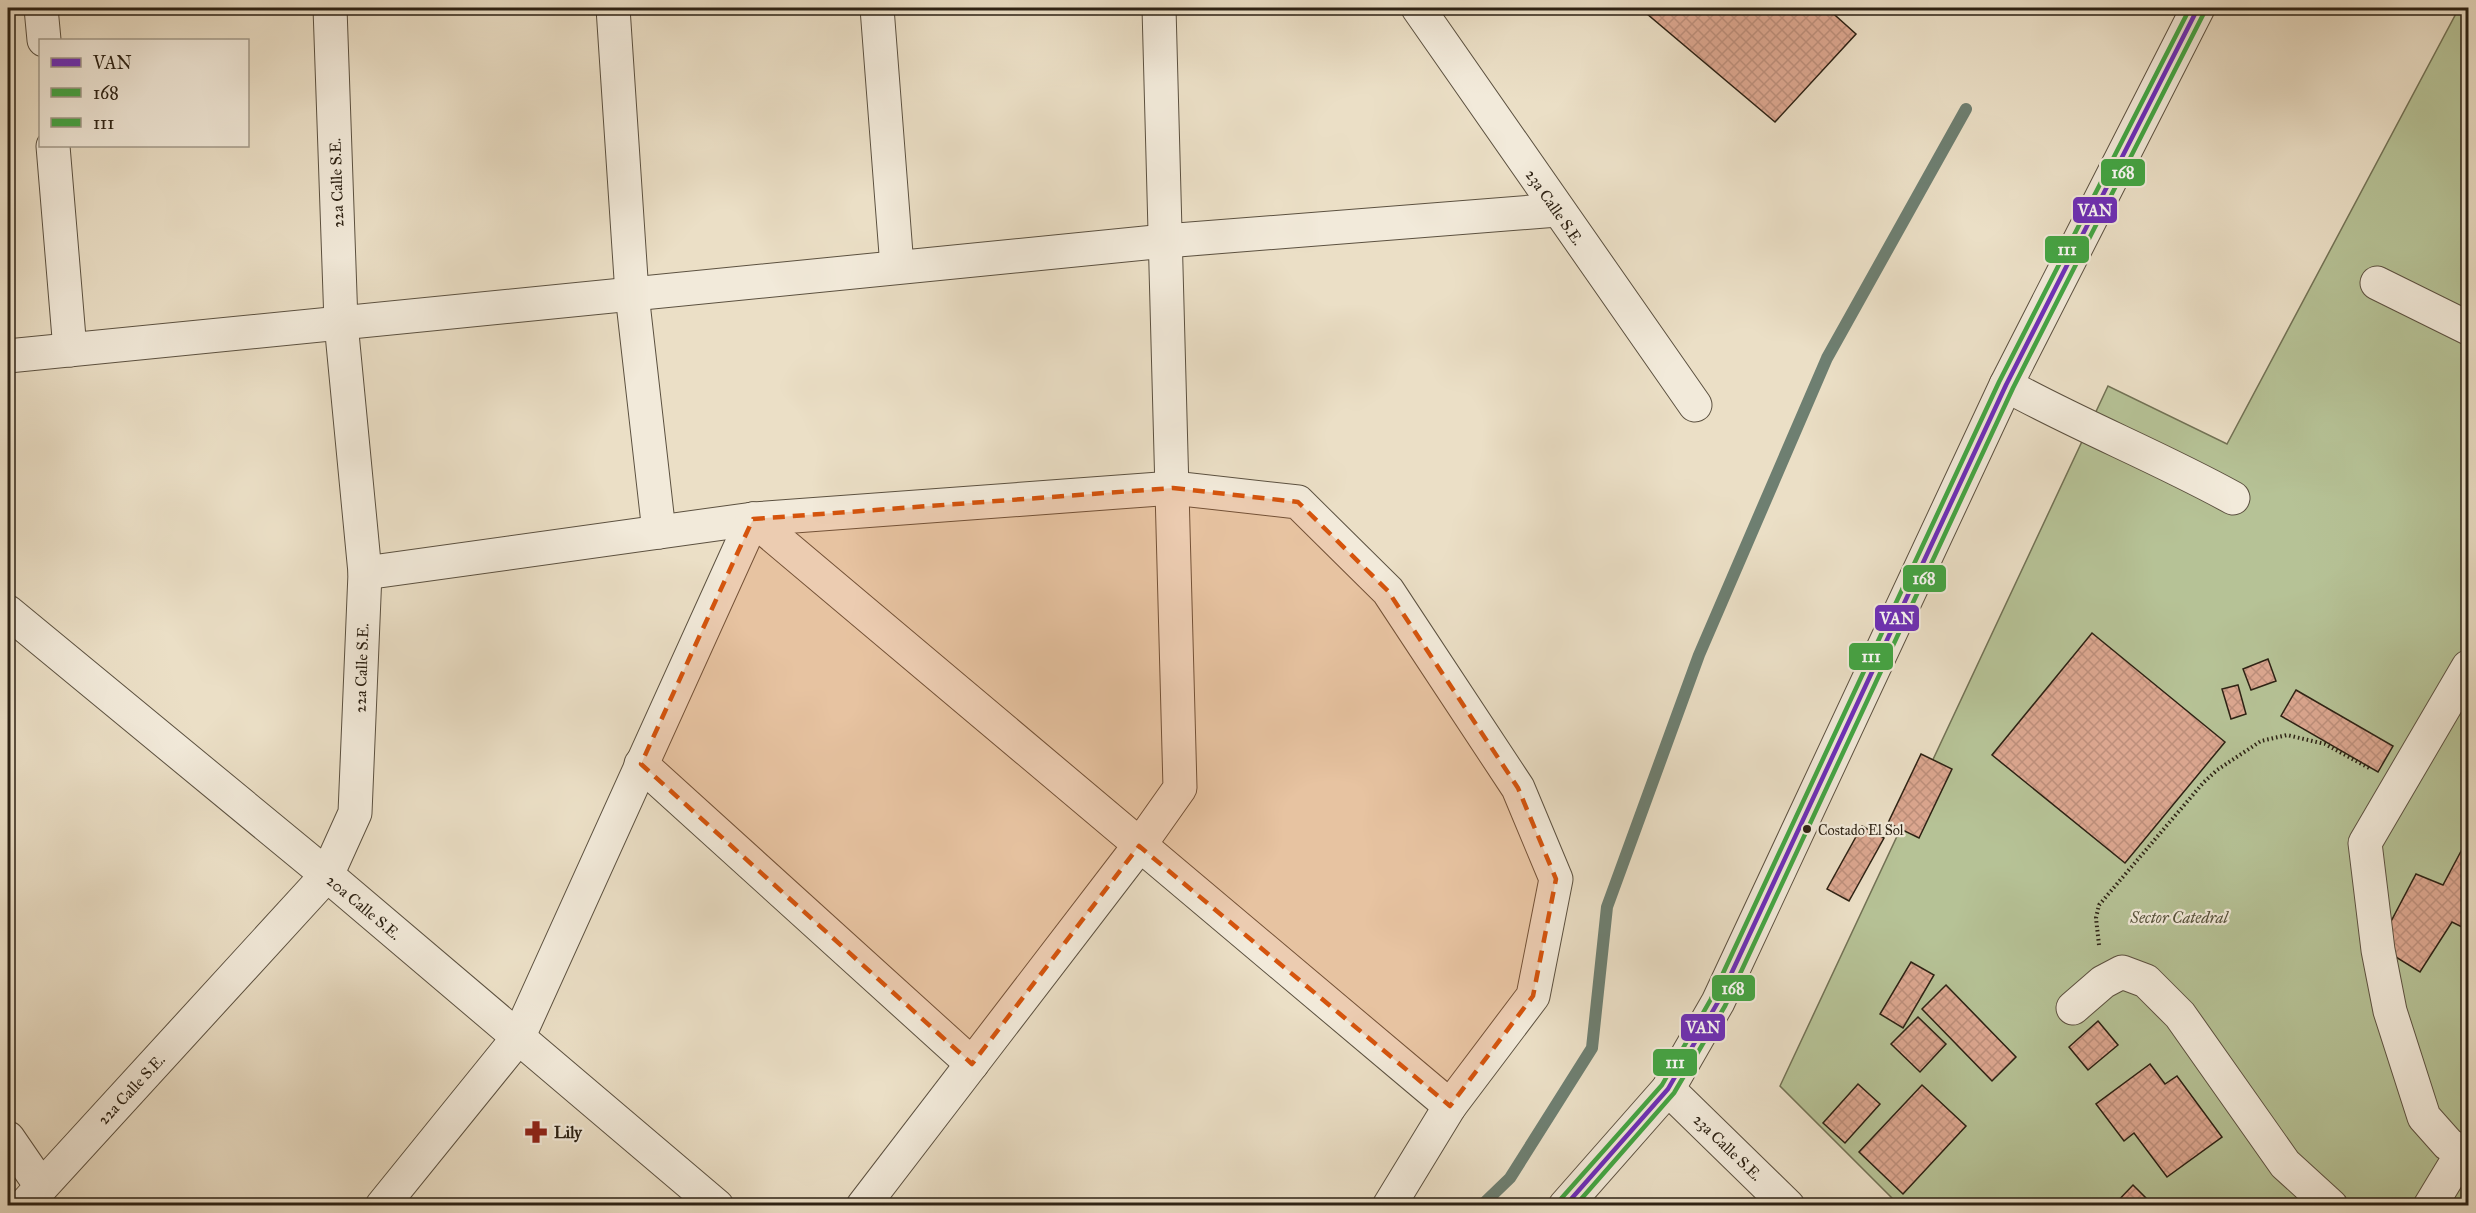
<svg xmlns="http://www.w3.org/2000/svg" width="2476" height="1213" viewBox="0 0 2476 1213" font-family="'IM FELL Great Primer',serif">
<defs>
<pattern id="building-cross-hatch" width="8" height="8" patternUnits="userSpaceOnUse" patternTransform="scale(1.5)"><rect width="8" height="8" fill="#dca790"/><path d="M0 0l8 8M0 8l8-8" fill="none" stroke="#bd8f7b"/></pattern>
</defs>
<rect width="100%" height="100%" fill="#ebdfc6"/>
<filter id="stains"><feTurbulence type="fractalNoise" baseFrequency=".00333" numOctaves="4"/><feColorMatrix values="0 0 0 0 .2 0 0 0 0 .09 0 0 0 0 .02 0 0 0 .5 -.17"/></filter>
<radialGradient id="worn" r=".72"><stop offset=".6" stop-color="#630" stop-opacity="0"/><stop offset="1" stop-color="#630" stop-opacity=".3"/></radialGradient>
<polygon fill="#b6c296" stroke="#727255" stroke-width="1.5" points="2459,8 2468,8 2468,1205 1899,1205 1780,1086 2108,386 2227,444"/>
<g fill="none" stroke-linecap="round" stroke-linejoin="round">
<polyline stroke="#6e7f71" stroke-width="12" points="1481,1206 1510,1178 1592,1048 1607,907 1699,655 1827,358 1966,109"/>
</g>
<g fill="url(#building-cross-hatch)" stroke="#2d2214" stroke-width="1.5">
<polygon points="1640,8 1827,8 1856,34 1775,122"/>
<polygon points="2092,633 2225,742 2125,863 1992,755"/>
<polygon points="2268,659 2276,681 2251,690 2243,669"/>
<polygon points="2238,685 2246,714 2231,719 2222,689"/>
<polygon points="2296,690 2393,746 2378,772 2281,716"/>
<polygon points="1921,754 1952,769 1919,838 1888,823"/>
<polygon points="1862,826 1884,838 1849,901 1827,889"/>
<polygon points="2468,838 2468,930 2452,922 2420,972 2378,946 2416,874 2443,885"/>
<polygon points="1911,962 1934,975 1903,1028 1880,1014"/>
<polygon points="1946,985 2016,1057 1992,1081 1922,1009"/>
<polygon points="1918,1017 1946,1044 1920,1072 1891,1044"/>
<polygon points="2098,1021 2118,1045 2088,1070 2069,1047"/>
<polygon points="2150,1064 2165,1084 2177,1076 2222,1137 2167,1177 2134,1133 2124,1141 2096,1104"/>
<polygon points="1858,1084 1880,1104 1845,1143 1823,1123"/>
<polygon points="1922,1085 1966,1126 1903,1194 1859,1152"/>
<polygon points="2133,1185 2154,1206 2113,1206"/>
</g>
<g fill="none" stroke-linecap="round" stroke-linejoin="round">
<g stroke="#5c5140" stroke-width="35">
<g id="minor">
<polyline points="41,8 44,40"/>
<polyline points="613,8 632,294 659,532"/>
<polyline points="877,8 897,267"/>
<polyline points="1418,8 1695,405"/>
<polyline points="53,146 70,350"/>
<polyline points="2377,283 2468,328"/>
<polyline points="8,356 1165,241 1557,210"/>
<path d="M2006 385C2080 426 2159 457 2233 498"/>
<polyline points="753,519 1450,1106"/>
<polyline points="365,573 753,519 1173,488 1298,502 1388,591 1518,788 1556,879 1533,996 1450,1106 1389,1206"/>
<polyline points="8,612 327,875 717,1206"/>
<polyline points="2468,667 2365,843 2378,950 2390,1011 2424,1117 2448,1144 2468,1157"/>
<polyline points="641,764 972,1064"/>
<polyline points="2073,1008 2103,982 2122,972 2146,981 2180,1015 2285,1164 2331,1206"/>
<polyline points="1668,1089 1788,1206"/>
<polyline points="8,1138 41,1186"/>
<polyline points="24,1206 327,875 355,813 365,573 341,323 330,8"/>
<polyline points="382,1206 518,1038 753,519"/>
<polyline points="863,1206 1139,846 1180,788 1159,8"/>
<polyline points="1565,1206 1668,1089 1718,1002 2006,385 2198,8"/>
<polyline points="2430,1206 2462,1153"/>
</g>
</g>
<polyline stroke="#2d2214" stroke-width="4" stroke-dasharray="1.5 3" stroke-linecap="butt" points="2099,945 2096,918 2099,905 2203,783 2217,770 2261,741 2287,735 2325,744 2369,768"/>
<use href="#minor" stroke="#f2eada" stroke-width="33"/>
<g stroke="#f2eada" stroke-width="9">
<polyline id="bus-1" points="1565,1206 1668,1089 1718,1002 2006,385 2198,8"/>
</g>
<g stroke="#f2eada" stroke-width="9">
<polyline id="bus-2" points="1575,1206 1674,1093 1725,1006 2013,388 2205,11"/>
</g>
<g stroke="#f2eada" stroke-width="9">
<polyline id="bus-3" points="1559,1201 1662,1085 1711,999 1999,382 2190,8"/>
</g>
<use href="#bus-1" stroke="#6d2fba" stroke-width="4.5"/>
<use href="#bus-2" stroke="#43a644" stroke-width="4.5"/>
<use href="#bus-3" stroke="#43a644" stroke-width="4.5"/>
</g>
<path fill="#d5540d" fill-opacity="0.2" stroke="#d5540d" stroke-width="4.5" stroke-dasharray="12 8" stroke-linejoin="round" d="M1173 488 1298 502 1388 591 1518 788 1556 879 1533 996 1450 1106 1139 846 972 1064 641 764 753 519Z"/>
<defs>
<g id="pharmacy-bare" transform="scale(1.8)"><path d="M-2-6h4v4h4v4h-4v4h-4v-4h-4v-4h4Z" fill="#8f2418" stroke="#f2eada" stroke-width="2.5" paint-order="stroke"/></g>
</defs>
<g fill-rule="evenodd">
<use href="#pharmacy-bare" x="536" y="1132"/>
</g>
<circle fill="#2d2214" stroke="#f2eada" stroke-width="2" cx="1807" cy="829" r="5"/>
<g text-anchor="middle" stroke-width="4.5" stroke-linejoin="round" paint-order="stroke">
<g font-size="14" fill="#2d2214" stroke="#f2eada" text-anchor="start">
<text x="1818" y="835">Costado El Sol</text>
</g>
<g font-size="16" fill="#2d2214" stroke="#f2eada">
<text transform="translate(336 183) rotate(-92)" y="6">22a Calle S.E.</text>
<text transform="translate(1555 207) rotate(55)" y="6">23a Calle S.E.</text>
<text transform="translate(361 668) rotate(-88)" y="6">22a Calle S.E.</text>
<text transform="translate(364 907) rotate(40)" y="6">20a Calle S.E.</text>
<text transform="translate(131 1089) rotate(-47)" y="6">22a Calle S.E.</text>
<text transform="translate(1728 1147) rotate(44)" y="6">23a Calle S.E.</text>
</g>
<g font-size="16" font-style="italic" fill="#56523b" stroke="#f2eada">
<text x="2179" y="923">Sector Catedral</text>
</g>
<g font-size="16" font-weight="bold" fill="#2d2214" stroke="#f2eada" text-anchor="start">
<text x="554" y="1138">Lily</text>
</g>
</g>
<g stroke="#f2eada" stroke-width="2">
<rect x="2100" y="158" width="46" height="29" rx="6" fill="#43a644"/>
<rect x="2072" y="196" width="46" height="28" rx="6" fill="#6d2fba"/>
<rect x="2044" y="235" width="46" height="29" rx="6" fill="#43a644"/>
<rect x="1902" y="564" width="45" height="29" rx="6" fill="#43a644"/>
<rect x="1874" y="604" width="46" height="28" rx="6" fill="#6d2fba"/>
<rect x="1848" y="642" width="46" height="29" rx="6" fill="#43a644"/>
<rect x="1711" y="974" width="45" height="28" rx="6" fill="#43a644"/>
<rect x="1680" y="1013" width="46" height="29" rx="6" fill="#6d2fba"/>
<rect x="1652" y="1048" width="46" height="29" rx="6" fill="#43a644"/>
</g>
<g font-size="16" text-anchor="middle" font-weight="bold" fill="#fff">
<text x="2123" y="178">168</text>
<text x="2095" y="216">VAN</text>
<text x="2067" y="255">111</text>
<text x="1924" y="584">168</text>
<text x="1897" y="624">VAN</text>
<text x="1871" y="662">111</text>
<text x="1733" y="994">168</text>
<text x="1703" y="1033">VAN</text>
<text x="1675" y="1068">111</text>
</g>
<rect width="2476" height="1213" fill="none" stroke="#ebdfc6" stroke-width="30"/>
<rect x="9" y="9" width="2458" height="1195" fill="none" stroke="#2d2214" stroke-width="3"/>
<rect x="15" y="15" width="2446" height="1183" fill="none" stroke="#2d2214" stroke-width="1.5"/>
<rect x="39" y="39" width="210" height="108" fill="#f2eada" stroke="#a39a8b" stroke-width="1.5"/>
<rect x="51" y="58" width="30" height="9" fill="#6d2fba" stroke="#a39a8b" stroke-width="1.5"/>
<text x="93" y="69" font-size="18" fill="#2d2214">VAN</text>
<rect x="51" y="88" width="30" height="9" fill="#43a644" stroke="#a39a8b" stroke-width="1.5"/>
<text x="93" y="99" font-size="18" fill="#2d2214">168</text>
<rect x="51" y="118" width="30" height="9" fill="#43a644" stroke="#a39a8b" stroke-width="1.5"/>
<text x="93" y="129" font-size="18" fill="#2d2214">111</text>
<rect width="100%" height="100%" filter="url(#stains)"/>
<rect width="100%" height="100%" fill="url(#worn)"/>
</svg>
